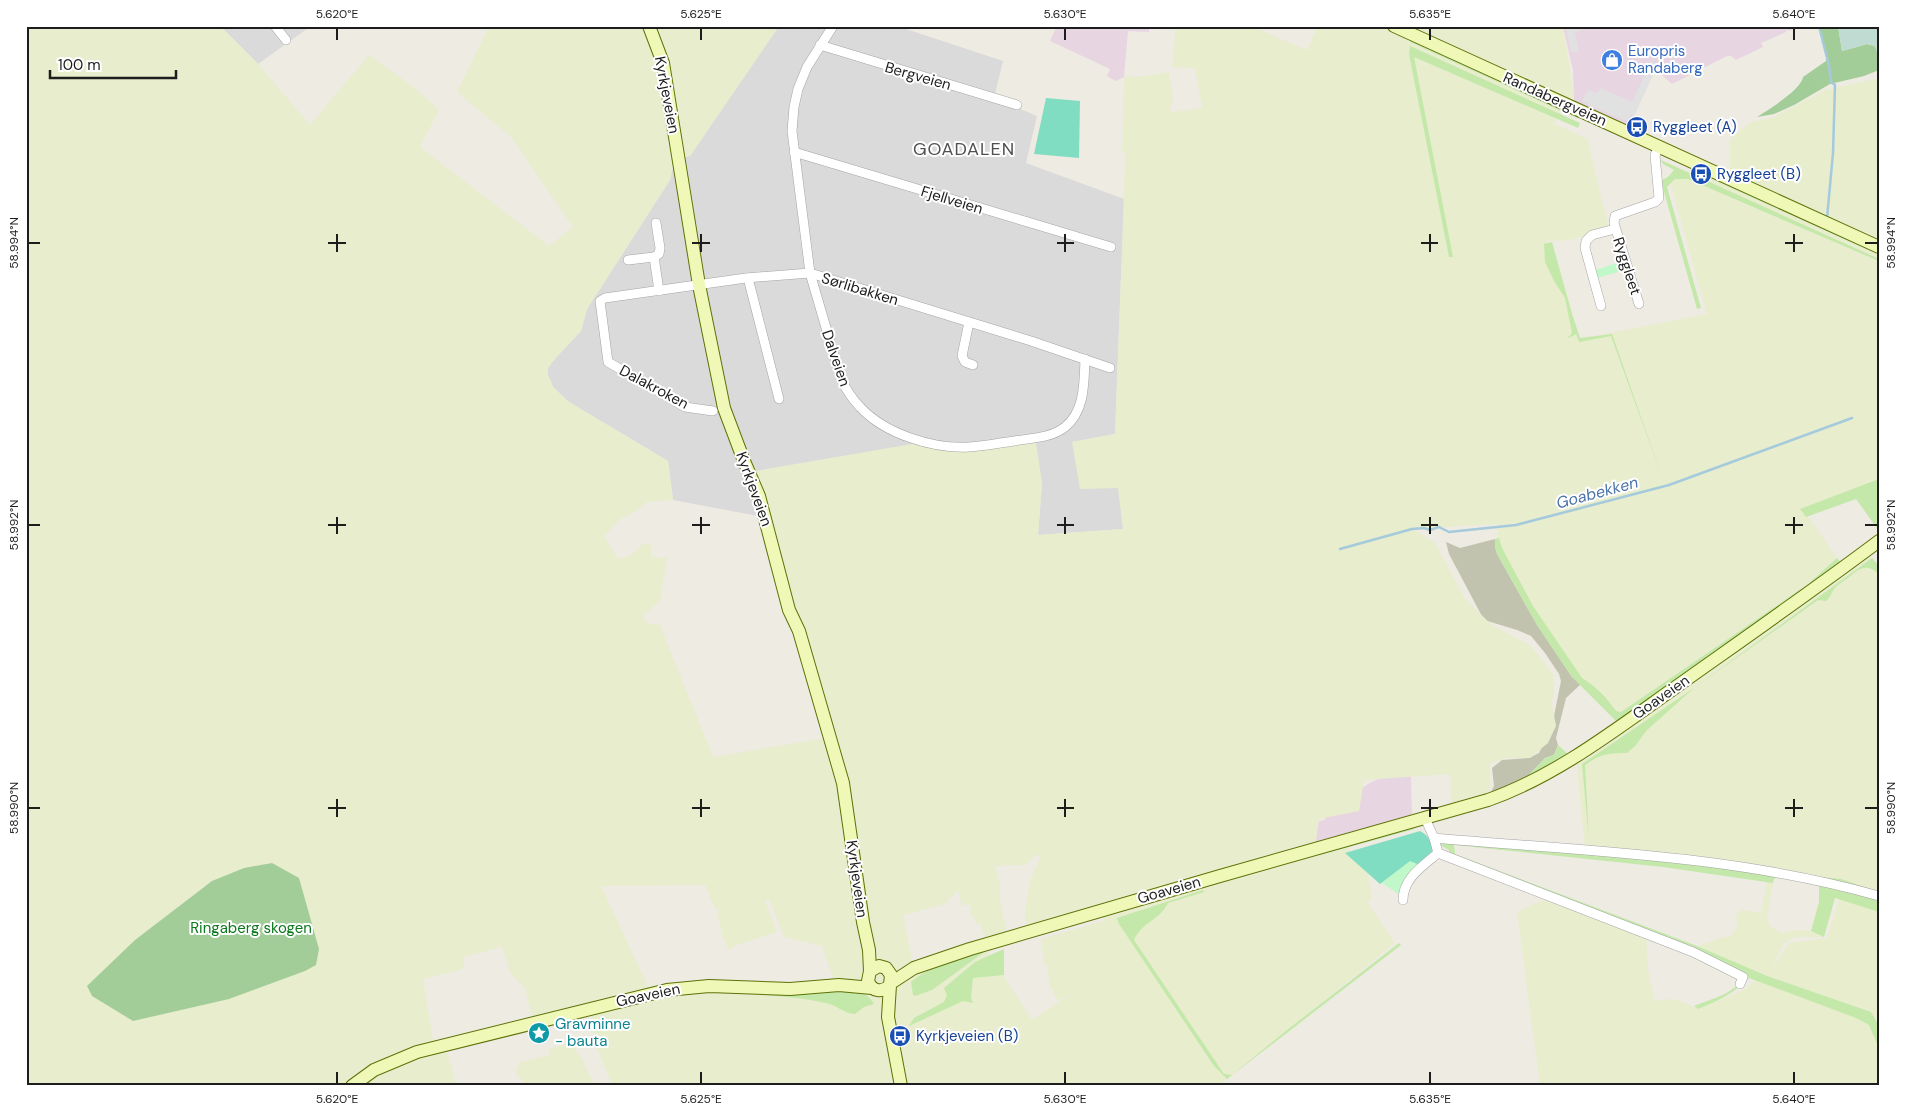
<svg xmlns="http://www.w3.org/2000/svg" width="1905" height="1112" viewBox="0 0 1905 1112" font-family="'DM Sans',sans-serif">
<rect width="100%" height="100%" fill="#eeebe3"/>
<g fill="#dbdada">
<polygon points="220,26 311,26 258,64"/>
<polygon points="779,26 897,26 1003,61 994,98 1037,116 1026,163 1124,199 1115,434 1072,442 1119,488 1123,529 1038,535 1042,483 763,517 673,500 668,461 569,402 553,387 548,375 548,368 553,361 581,331 587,309 670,180 673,167 682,158 690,156"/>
</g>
<g fill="#e7d5e2">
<polygon points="1057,26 1149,26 1149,32 1128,31 1124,77 1116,81 1107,76 1110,69 1050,41"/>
<polygon points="1565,26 1800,26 1789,31 1786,30 1786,32 1761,43 1763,47 1736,60 1731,56 1727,56 1672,84 1655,69 1634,116 1632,116 1629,124 1621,125 1574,102 1573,70 1563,27"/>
<polygon points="1386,775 1411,776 1412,818 1314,845 1316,822 1325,820 1325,815 1368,784"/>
</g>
<polygon fill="#c1c3af" points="1495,539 1495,547 1497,554 1537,625 1572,677 1581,684 1566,698 1556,738 1558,745 1554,755 1545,758 1522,782 1491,792 1494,786 1492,768 1502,760 1529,758 1539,753 1552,726 1561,681 1559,674 1545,653 1531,636 1517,630 1484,620 1449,554 1446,542 1460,548"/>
<g fill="#e8edce" fill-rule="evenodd">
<path d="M26 26H220L258 64 310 125 369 55 415 88 439 110 420 147 549 246 573 227 511 137 457 92 489 26H779L690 156 682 158 673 167 670 180 587 309 581 331 553 361 548 368V375L553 387 569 402 668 461 673 500 647 502 636 511 619 520 604 536 618 559 631 555 644 543 651 545V557L667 558 660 601 642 616 649 625 659 623 713 757 832 737 749 472 912 444 957 451 1036 442 1042 483 1038 535 1123 529 1118 488 1080 489 1072 442 1115 434 1124 199 1125 152 1122 151 1124 77 1146 76 1169 72 1173 102 1169 110 1172 112 1202 108 1195 68 1172 67 1176 26H1251L1307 50 1318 26H1563L1574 97 1553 123 1587 139 1609 229 1570 240 1547 241 1560 270 1580 339 1707 314 1670 182 1678 176 1716 181 1730 171V139L1751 122 1772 118 1825 90 1879 78V481L1805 512 1846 571 1868 554 1879 572V1086H1540L1517 912 1554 895 1646 935 1648 969 1654 1001 1669 999 1684 1002 1697 1009 1743 990 1763 975 1697 946 1720 938 1731 936 1738 924 1735 915 1743 910 1761 913 1767 881 1773 883 1767 917 1770 927 1782 933 1795 930 1811 931 1824 937H1795L1783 944 1772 969 1789 943 1827 938 1840 896 1817 881 1585 850 1576 756 1623 724 1577 675 1529 603 1498 546 1497 524 1413 529 1435 543 1465 599 1492 625 1531 646 1553 674 1554 692 1552 703 1556 726 1548 743 1530 758H1504L1490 764V797L1452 810 1450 774 1364 780 1359 811 1319 819 1315 848 1344 842 1368 873 1372 898 1368 903 1395 943 1219 1086H606L611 1083 594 1041V1025L591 1022 590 1014 533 1022 525 989 511 974 502 947 463 957 464 967 460 970 423 979 434 1045H445L457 1086H26ZM1036 855H1041L1030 881 1025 912 1027 929 1099 908 1104 921 1041 939 1044 963 1048 967 1049 982 1057 1001 1073 993 1032 1020 983 944 913 966 903 915 945 904 958 890 962 906 970 904 972 917H974L976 924 980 923 986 940 1007 934 1000 899V884L992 856 995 866 1023 865 1029 862ZM705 885 715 909 722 910 717 912 723 938 729 950 737 945 777 932 765 901 769 899 784 937 822 946 835 984 651 993 601 886Z"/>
<polygon points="573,1042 576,1053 579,1053 595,1086 526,1086 515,1072 520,1062 550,1055 548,1049"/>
</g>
<g fill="#c3e8a9">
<polygon points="1411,39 1579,117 1577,118 1410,42"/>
<polygon points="1410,46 1580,123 1578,128 1414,57 1453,257 1449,257 1409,54"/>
<polygon points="1661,160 1879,259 1879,261 1688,179 1675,179 1667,187 1701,308 1697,309 1661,181 1669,176 1674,170 1663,164"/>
<polygon points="1703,175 1718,178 1879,251 1879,255"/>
<polygon points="1552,242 1572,314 1580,338 1612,334 1663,480 1611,336 1579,342 1576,334 1567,339 1572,333 1565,298 1554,281 1545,262 1544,244"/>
<polygon points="1879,479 1879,531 1856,499 1806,517 1800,509"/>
<path d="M1499 538 1502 548 1533 606 1582 678C1597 687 1606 697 1616 711L1621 712 1807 585 1837 558 1841 563 1617 722 1572 677 1537 625 1497 554 1495 547V539Z"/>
<path d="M1872 558 1879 566V575C1868 562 1858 569 1848 578 1844 581 1838 584 1835 588 1831 592 1831 597 1826 601L1818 600 1694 688 1646 731 1636 745 1627 753C1608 753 1601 754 1585 765L1589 841 1582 764 1694 688Z"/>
<polygon points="1821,591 1819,594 1610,742 1608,739 1817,592"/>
<polygon points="1558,745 1569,755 1522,782 1545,758 1554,755"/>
<polygon points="1413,827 1415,829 1231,879"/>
<path d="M1445 839 1841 879 1879 892V912L1835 898 1824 937 1811 931 1819 902V886L1778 876 1774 879 1773 883 1663 867 1454 845 1455 854 1697 946 1767 976 1871 1012 1879 1026V1048L1869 1025 1856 1018 1749 978C1735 993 1717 1001 1698 1009L1694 1006C1711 999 1735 994 1743 977L1449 857V850L1440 845V842Z"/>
<path d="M1203 890 1204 892 1168 903C1161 919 1141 923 1134 940L1224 1074 1232 1075 1287 1030 1399 943 1401 945 1227 1079 1214 1066 1119 924 1117 918Z"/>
<polygon points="1004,949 1004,975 973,978 971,998 973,1003 963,1001 909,1026 914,1018 944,1002 947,995 944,988 975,962"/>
<path d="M987 950 932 990 915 996 913 995 911 982C933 964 960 958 987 950Z"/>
<path d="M847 991C860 991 867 993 874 1004L864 1007 855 1014C845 1014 836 1005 826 1003 800 997 772 996 745 993H815Z"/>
</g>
<g fill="#a3cd98">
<path d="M1819 26H1838L1842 51 1867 44 1875 46 1879 57V70L1864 76 1830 84 1794 105 1774 114 1757 117C1768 110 1802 89 1803 77L1826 61 1827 58Z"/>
<polygon points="272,863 299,878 319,949 316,965 305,971 229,999 133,1021 92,996 87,986 135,940 212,881 244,868"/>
</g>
<polygon fill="#c0dcd2" points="1838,26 1879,26 1879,57 1875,46 1867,44 1842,51"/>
<g fill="#c0f8c9">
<polygon points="1622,261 1625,270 1597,278 1594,269 1599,269"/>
<polygon points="1410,860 1422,866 1403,897 1382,883"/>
</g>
<g fill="#81ddc1">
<polygon points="1046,98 1080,101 1079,158 1034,154"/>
<path d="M1420 831C1427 834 1433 843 1434 851L1422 866 1410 861 1380 884 1345 853Z"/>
</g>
<g fill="#e1e1e1">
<polygon points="1571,26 1592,26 1575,33 1579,51 1571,52 1566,28"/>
<polygon points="1651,61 1658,64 1634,116 1631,115 1627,121 1595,108 1582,101 1588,90 1597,93 1600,88 1632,102"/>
</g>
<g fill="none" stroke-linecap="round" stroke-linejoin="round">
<g stroke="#a4cadc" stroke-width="2.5">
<polyline points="1819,26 1829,66 1831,82 1835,85 1833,153 1827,218"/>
<polyline points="1340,549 1412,529 1424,528 1430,530 1439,527 1449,532 1516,525 1669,485 1852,418"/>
</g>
<g stroke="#a4a4a4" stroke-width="10">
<g id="street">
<polyline points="275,26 286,40"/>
<path d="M833 26 807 67 798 89 794 107 792 131 810 273 841 379C846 389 852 399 860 407 885 434 933 449 969 447 984 446 999 443 1014 441 1032 438 1051 438 1065 427 1085 411 1084 383 1085 359"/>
<polyline points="820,45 1017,105"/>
<polyline points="794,152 1111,247"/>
<polyline points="656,223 660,248 659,254 654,257 659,291"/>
<polyline points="628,260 654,257"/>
<polyline points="748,278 779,399"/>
<polyline points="1639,304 1614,223 1615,216 1655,202 1659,198 1655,155 1659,147"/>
<polyline points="1601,306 1585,248 1586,241 1592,235 1615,229"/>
<polyline points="969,322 962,356 965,362 973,365"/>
<polyline points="713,411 685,407 608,362 600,301 605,298 746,278 810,273 1031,341 1110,368"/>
<path d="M1425 818 1434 838C1583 851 1735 855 1879 896"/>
<polyline points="1434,838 1438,853 1693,952 1743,977 1740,984"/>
<path d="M1403 900C1403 878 1423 866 1438 853"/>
</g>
</g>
<g stroke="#5d7206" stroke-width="14">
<g id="secondary">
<path d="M649 26 663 63 699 285 724 408 744 461 759 496 789 610 799 631 843 783 863 922 869 950 870 971 868 981C872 992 883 993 890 985L891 975 886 968 879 966 870 971"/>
<polyline points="1394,26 1879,247"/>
<path d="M891 983 914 968 970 949 1220 876 1488 800C1556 776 1615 730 1673 689 1742 640 1811 592 1879 541"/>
<polyline points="890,985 888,1017 901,1086"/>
<polyline points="352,1086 374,1070 417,1052 667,990 709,986 790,989 839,985 872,988"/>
</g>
</g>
<use href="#street" stroke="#fff" stroke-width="9"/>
<use href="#secondary" stroke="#eff8b7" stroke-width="12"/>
</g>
<path fill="none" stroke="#1d1d1d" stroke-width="2" d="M337 28V40M701 28V40M1065 28V40M1430 28V40M1794 28V40M337 234V252M701 234V252M1065 234V252M1430 234V252M1794 234V252M28 243H40M328 243H346M692 243H710M1057 243H1074M1421 243H1438M1785 243H1803M1865 243H1878M337 517V534M701 517V534M1065 517V534M1430 517V534M1794 517V534M28 525H40M328 525H346M692 525H710M1057 525H1074M1421 525H1438M1785 525H1803M1865 525H1878M337 799V817M701 799V817M1065 799V817M1430 799V817M1794 799V817M28 808H40M328 808H346M692 808H710M1057 808H1074M1421 808H1438M1785 808H1803M1865 808H1878M337 1072V1084M701 1072V1084M1065 1072V1084M1430 1072V1084M1794 1072V1084"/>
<defs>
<g id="shop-disc" transform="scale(1.125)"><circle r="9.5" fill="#3f7fe0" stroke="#fff"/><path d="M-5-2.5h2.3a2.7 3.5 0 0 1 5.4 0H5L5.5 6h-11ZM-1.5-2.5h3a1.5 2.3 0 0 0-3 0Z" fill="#fff"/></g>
<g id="bus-disc" transform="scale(1.125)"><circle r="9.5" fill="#1a4fb4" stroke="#fff"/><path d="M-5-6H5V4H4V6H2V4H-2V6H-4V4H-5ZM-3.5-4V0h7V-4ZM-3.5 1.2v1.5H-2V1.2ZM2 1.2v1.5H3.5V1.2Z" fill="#fff"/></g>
<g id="sight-disc" transform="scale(1.125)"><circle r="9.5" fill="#0f9aa8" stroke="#fff"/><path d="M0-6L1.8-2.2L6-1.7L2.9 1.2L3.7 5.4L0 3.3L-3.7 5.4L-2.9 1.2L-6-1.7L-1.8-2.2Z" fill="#fff"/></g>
</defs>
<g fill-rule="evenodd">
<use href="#shop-disc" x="1612" y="60"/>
<use href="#bus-disc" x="1637" y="127"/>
<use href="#bus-disc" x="1701" y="174"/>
<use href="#sight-disc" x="539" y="1033"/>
<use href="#bus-disc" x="900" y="1036"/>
</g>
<g text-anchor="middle" stroke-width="4" stroke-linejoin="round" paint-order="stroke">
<g font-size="15" fill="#366cbe" stroke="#fff" text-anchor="start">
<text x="1628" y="56">Europris<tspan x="1628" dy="17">Randaberg</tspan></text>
</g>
<g font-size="15" fill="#1d1d1d" stroke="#fff">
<text transform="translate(918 76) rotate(16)" y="5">Bergveien</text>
<text transform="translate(667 95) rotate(79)" y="5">Kyrkjeveien</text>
<text transform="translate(1555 99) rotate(24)" y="5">Randabergveien</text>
<text transform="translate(952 200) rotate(17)" y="5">Fjellveien</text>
<text transform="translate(1627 266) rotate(72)" y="5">Ryggleet</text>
<text transform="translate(860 289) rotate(17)" y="5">Sørlibakken</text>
<text transform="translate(836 358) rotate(71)" y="5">Dalveien</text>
<text transform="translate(654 387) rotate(28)" y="5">Dalakroken</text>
<text transform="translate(754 489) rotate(70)" y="5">Kyrkjeveien</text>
<text transform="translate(1661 697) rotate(-35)" y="5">Goaveien</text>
<text transform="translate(857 879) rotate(82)" y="5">Kyrkjeveien</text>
<text transform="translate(1169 890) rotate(-16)" y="5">Goaveien</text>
<text transform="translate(648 995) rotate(-12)" y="5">Goaveien</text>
</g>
<g font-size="15" fill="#164399" stroke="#fff" text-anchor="start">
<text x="1653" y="132">Ryggleet (A)</text>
<text x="1717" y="179">Ryggleet (B)</text>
<text x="916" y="1041">Kyrkjeveien (B)</text>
</g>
<g font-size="15" fill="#0d791f" stroke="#fff">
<text x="251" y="933">Ringaberg skogen</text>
</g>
<g font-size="15" fill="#0d838f" stroke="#fff" text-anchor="start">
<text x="555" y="1029">Gravminne<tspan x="555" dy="17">- bauta</tspan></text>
</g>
<g font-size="16" font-style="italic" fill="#4b73ab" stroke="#fff">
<text transform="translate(1597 492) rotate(-15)" y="6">Goabekken</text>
</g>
<g font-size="18" letter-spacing="1" fill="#505050" stroke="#fff">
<text x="964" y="155">GOADALEN</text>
</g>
</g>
<rect width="1905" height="1112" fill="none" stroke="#ffffff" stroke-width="55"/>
<path d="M50 70v8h126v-8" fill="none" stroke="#1d1d1d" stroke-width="2.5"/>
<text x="58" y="70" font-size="15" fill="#1d1d1d" stroke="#ffffff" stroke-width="4" paint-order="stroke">100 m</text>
<rect x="28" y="28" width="1850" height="1056" fill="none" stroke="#1d1d1d" stroke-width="2"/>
<g font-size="12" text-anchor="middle" fill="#1d1d1d">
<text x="337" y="18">5.620°E</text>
<text x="701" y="18">5.625°E</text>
<text x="1065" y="18">5.630°E</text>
<text x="1430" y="18">5.635°E</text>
<text x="1794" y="18">5.640°E</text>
<text transform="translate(14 243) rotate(-90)" y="4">58.994°N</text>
<text transform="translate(1891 243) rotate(-90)" y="4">58.994°N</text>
<text transform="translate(14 525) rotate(-90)" y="4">58.992°N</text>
<text transform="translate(1891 525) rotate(-90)" y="4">58.992°N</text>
<text transform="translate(14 808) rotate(-90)" y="4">58.990°N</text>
<text transform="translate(1891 808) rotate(-90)" y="4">58.990°N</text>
<text x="337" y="1103">5.620°E</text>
<text x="701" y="1103">5.625°E</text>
<text x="1065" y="1103">5.630°E</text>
<text x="1430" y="1103">5.635°E</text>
<text x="1794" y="1103">5.640°E</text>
</g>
</svg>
